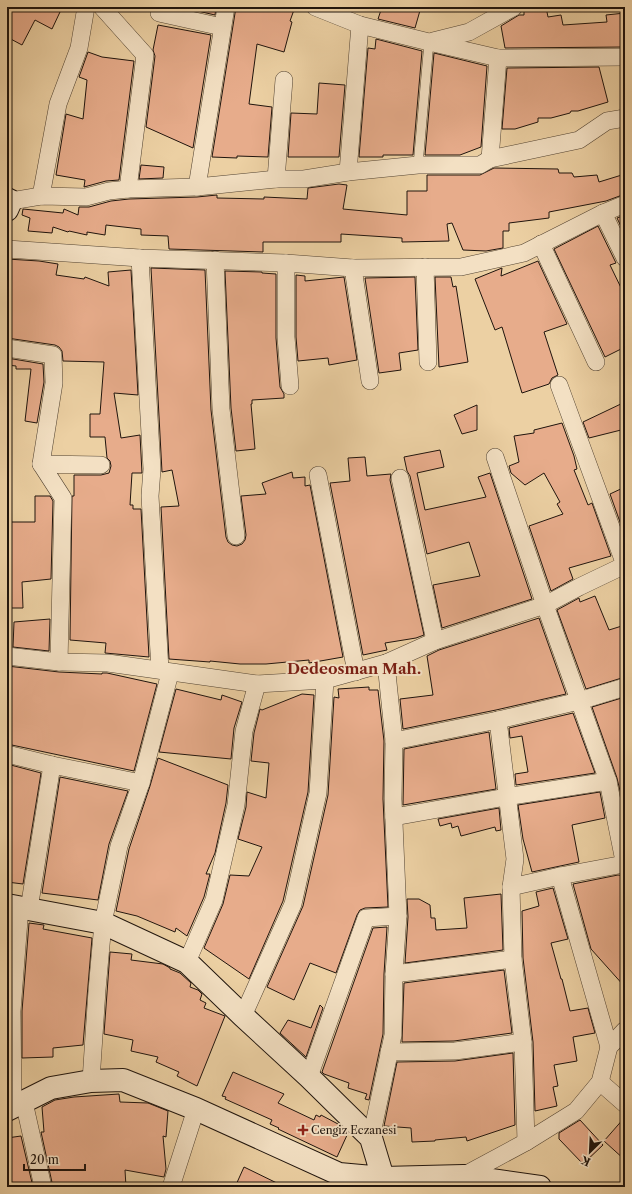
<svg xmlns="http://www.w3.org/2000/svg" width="632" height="1194" viewBox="0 0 632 1194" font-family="'Libre Caslon Text',serif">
<rect width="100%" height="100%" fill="#ecd0a3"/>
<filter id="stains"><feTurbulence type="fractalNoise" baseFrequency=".005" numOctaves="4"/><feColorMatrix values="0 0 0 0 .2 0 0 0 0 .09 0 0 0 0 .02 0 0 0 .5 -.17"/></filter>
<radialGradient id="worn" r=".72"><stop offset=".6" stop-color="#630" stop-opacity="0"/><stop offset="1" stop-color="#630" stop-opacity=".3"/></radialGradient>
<g fill="#e7ac8b" stroke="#1f140d">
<polygon points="7,7 49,7 60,12 52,29 35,20 22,45 7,37"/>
<polygon points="190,7 216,7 215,15 189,9"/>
<polygon points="236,7 295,7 290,21 292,22 284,52 257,44 249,104 272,107 268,157 237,156 237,158 212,157"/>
<polygon points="382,7 421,7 415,28 378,19"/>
<polygon points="531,7 546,7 548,17 561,15 563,25 607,22 606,15 625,13 625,47 505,48 501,26 519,15 524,15 524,8"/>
<polygon points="158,25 211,35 193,148 146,127 155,56 153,50"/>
<polygon points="376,39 422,51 413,155 383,155 383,157 359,157 368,48 375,49"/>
<polygon points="88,52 102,57 134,61 119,180 106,181 84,187 85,180 56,175 66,114 83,119 87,80 79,77"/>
<polygon points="434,53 487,66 481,147 460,155 425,155"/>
<polygon points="599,67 608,102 578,111 571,111 570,113 551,118 538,118 538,122 515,129 502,129 507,68"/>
<polygon points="319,83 345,85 339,157 288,157 291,113 317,114"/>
<polygon points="141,165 164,167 163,178 139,179"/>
<polygon points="494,168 558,169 559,173 572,173 574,177 597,175 599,182 625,174 625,194 606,201 549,212 549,218 509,223 509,231 503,231 503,248 486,251 463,250 452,223 447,224 449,241 402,242 402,238 341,234 341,242 263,242 263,252 169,249 168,236 141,235 141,229 106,225 105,235 87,232 87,235 69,231 68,232 53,227 52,233 28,231 30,218 22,215 23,209 63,213 64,209 78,215 79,207 89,207 111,201 129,199 197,197 217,195 217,198 264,199 264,197 307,199 308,188 339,184 347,185 343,209 407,215 407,191 427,191 427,175 480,175"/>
<polygon points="625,215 625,235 617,218"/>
<polygon points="598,226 616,263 610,265 625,296 625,347 605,357 554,249"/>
<polygon points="7,259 39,261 58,264 56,275 84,279 85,277 109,286 108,272 131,270 138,395 114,393 121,438 140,435 142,473 132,473 130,505 133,505 133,509 141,509 149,657 105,653 106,643 70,640 72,496 74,496 74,475 101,475 109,473 111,466 110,461 107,458 105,437 90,437 90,414 100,414 104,362 63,361 62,351 59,347 55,345 7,338"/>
<polygon points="538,261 567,324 544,332 558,375 552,378 549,384 522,393 502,327 495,330 475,279 502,268 501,276"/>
<polygon points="151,268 205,270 211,410 226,537 228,542 232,545 237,546 242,544 245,540 246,535 241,496 266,494 262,483 292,472 293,478 305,477 305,486 310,485 343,657 309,663 309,660 266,664 240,664 210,661 210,662 169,659 161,507 179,506 172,470 162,472"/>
<polygon points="225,271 262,272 262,273 276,274 276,338 280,387 284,394 284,398 252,400 252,404 251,404 255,449 236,451 231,408"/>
<polygon points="296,275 305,276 305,281 344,277 357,360 329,365 328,358 298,361 296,337"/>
<polygon points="415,277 418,350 399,353 401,370 379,373 365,278"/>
<polygon points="435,277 451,277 453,287 456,286 468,362 439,367"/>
<polygon points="7,358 43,364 44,382 37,423 25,421 31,369 16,369 16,366 7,365"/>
<polygon points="625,402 625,429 589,438 583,422"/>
<polygon points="477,405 477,430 462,434 454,415"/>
<polygon points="562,423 574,456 577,469 574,470 588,505 592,503 611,556 569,568 573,579 551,591 529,526 563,514 557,504 560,502 544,473 525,485 511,473 509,466 519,462 514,436 534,433 534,430"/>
<polygon points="440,450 444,467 417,473 425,510 486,497 478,477 490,473 532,599 442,628 433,585 480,576 469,542 427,554 410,476 407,471 404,457"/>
<polygon points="365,457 367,476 391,474 390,480 424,635 416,638 385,643 387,650 363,655 330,483 350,481 348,458"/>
<polygon points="625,487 625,536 610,494"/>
<polygon points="35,496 50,496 53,501 51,579 22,582 23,608 7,608 7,522 35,522"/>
<polygon points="595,596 609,630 625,625 625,677 586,689 557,610 579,598 580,602"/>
<polygon points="539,618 566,694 496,710 403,729 400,699 433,695 427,656 439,650"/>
<polygon points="50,619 49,651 13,647 14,622"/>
<polygon points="7,666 59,672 102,674 102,673 107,673 157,684 134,771 7,744"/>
<polygon points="369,687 369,690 378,690 384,741 383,799 388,907 365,908 360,910 357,915 336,973 310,963 294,1000 267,987 303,906 328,795 334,697 339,698 338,689"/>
<polygon points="176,689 221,700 222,695 242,702 234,728 231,759 159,752"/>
<polygon points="302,694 314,695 308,792 283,901 249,979 204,948 223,904 230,875 249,876 262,847 238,839 246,807 247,792 266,798 269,763 251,761 254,733 260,709 262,710"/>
<polygon points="625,697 625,793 621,795 617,778 592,707"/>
<polygon points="573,713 595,773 516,785 515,774 528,772 522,736 510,738 509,728"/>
<polygon points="489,732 496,789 403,805 404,749"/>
<polygon points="158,758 228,785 226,803 215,853 206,874 210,874 204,897 187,936 176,928 175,932 137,916 116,911 129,849 150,786"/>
<polygon points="7,764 41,773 23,884 7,882"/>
<polygon points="60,777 128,791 109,844 98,900 42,893"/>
<polygon points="600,792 605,818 572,825 579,862 532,872 523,839 518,805"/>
<polygon points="499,808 501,830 496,831 495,827 461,836 458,826 452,828 451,823 440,826 438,819"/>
<polygon points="618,875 625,876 625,987 591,949 573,884"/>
<polygon points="553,888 568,939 551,943 561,979 562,979 570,1011 588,1008 595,1033 573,1037 577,1061 554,1065 558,1086 553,1087 557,1106 535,1111 533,1042 523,958 522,911 539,906 536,892"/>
<polygon points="501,894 503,950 405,963 408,917 407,899 419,899 430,905 431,918 435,918 436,930 467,928 464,898"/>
<polygon points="29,923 44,925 43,929 92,938 83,1045 53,1048 53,1057 22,1058 22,1011"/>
<polygon points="387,927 384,974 383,1034 369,1100 365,1099 367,1094 348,1088 349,1083 324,1074 322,1072 373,928"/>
<polygon points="110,952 132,954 131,960 163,964 170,968 170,969 180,973 191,983 190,987 198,990 202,994 200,1000 206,1003 204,1008 225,1016 197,1086 177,1076 179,1072 156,1062 158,1057 131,1051 133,1040 104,1034"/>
<polygon points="504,970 512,1033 454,1041 402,1042 404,983"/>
<polygon points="320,1005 323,1008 306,1057 280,1033 288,1020 311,1028"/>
<polygon points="513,1053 515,1125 467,1141 466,1137 435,1140 435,1141 412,1142 411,1128 384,1126 397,1062 455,1061"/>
<polygon points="233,1072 284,1094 278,1103 314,1120 316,1115 320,1117 321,1115 338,1124 348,1133 337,1157 278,1129 279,1128 270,1124 272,1120 225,1099 226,1097 222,1096"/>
<polygon points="119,1094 120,1102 148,1103 168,1111 166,1137 163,1136 166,1169 164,1177 125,1170 126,1187 53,1187 41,1132 44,1132 42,1107 55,1100 74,1097"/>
<polygon points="625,1117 625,1160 604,1141"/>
<polygon points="580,1120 603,1145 583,1164 559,1139 559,1133"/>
<polygon points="21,1136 33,1187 7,1187 7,1138"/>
<polygon points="244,1167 285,1187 235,1187"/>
</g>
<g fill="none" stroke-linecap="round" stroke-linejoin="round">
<g stroke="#524332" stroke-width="10">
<polyline id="lane" points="418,165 429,42"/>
</g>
<g stroke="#524332" stroke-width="18">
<g id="street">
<polyline points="102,7 145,55 128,189"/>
<polyline points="315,7 360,25 429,42 498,58 625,57"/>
<polyline points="159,13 222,27"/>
<polyline points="433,41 469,32 514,7"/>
<polyline points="490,159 498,58"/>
<polyline points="348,172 360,25"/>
<polyline points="276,179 284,80"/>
<polyline points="197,187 226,7"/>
<polyline points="41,196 58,104 79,48 86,7"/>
<polyline points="11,201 41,196 86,197 109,191 128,189 197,187 276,179 304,179 348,172 418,165 480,165 490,159 579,140 607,121 625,118"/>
<polyline points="603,213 625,258"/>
<polyline points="541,244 596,362"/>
<polyline points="7,249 140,258 286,263 353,268 461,267 524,253 603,213 625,204"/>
<polyline points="140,258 152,469 150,496 160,670"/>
<polyline points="215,260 221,409 236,536"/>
<polyline points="286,263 286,337 290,386"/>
<polyline points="425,267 428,362"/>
<polyline points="353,268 370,381"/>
<polyline points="7,348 53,355 54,383 41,464"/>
<polyline points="559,385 625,565"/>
<polyline points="495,457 545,605 608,781 625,866"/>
<polyline points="318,475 356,672"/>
<polyline points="400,478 435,641"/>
<polyline points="7,656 59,662 108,663 257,684 325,680 386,663 435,641 545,605 579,587 625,565"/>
<polyline points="59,662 63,498 41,464 101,465"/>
<polyline points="498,720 515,859 511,887 513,959 523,1042 526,1142"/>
<polyline points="394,741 498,720 579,701 625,687"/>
<polyline points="7,754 52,765"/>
<polyline points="394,817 506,797 608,781"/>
<polyline points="560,876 609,1047"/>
<polyline points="511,887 560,876 624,864"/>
<polyline points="29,909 52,765 141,783"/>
<polyline points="187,962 214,900 236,805 244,731 257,684"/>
<polyline points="394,974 513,959"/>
<polyline points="243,1016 293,904 318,793 325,680"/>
<polyline points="389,1052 455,1051 523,1042"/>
<polyline points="309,1077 366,918 398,916"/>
<polyline points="91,1081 97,990 103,923 119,846 141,783 170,673"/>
<polyline points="600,1082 625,1104"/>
<polyline points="24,1102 43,1187"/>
<polyline points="13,1107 12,1011 20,907"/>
<polyline points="371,1138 393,1035 394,974 398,916 393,799 394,741 386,663"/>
<polyline points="462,1179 463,1176 526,1142 576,1111 600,1082 609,1047 625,1030"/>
<polyline points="171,1187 196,1109"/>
</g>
</g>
<g stroke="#1f140d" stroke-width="24">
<g id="secondary">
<polyline points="7,199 11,201 7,210"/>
<polyline points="7,905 103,923 187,962 243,1016 309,1077 371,1138 383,1178 339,1174 196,1109 123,1080 91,1081 51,1088 7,1110"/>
<polyline points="383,1178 463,1176 540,1187"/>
</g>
</g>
<use href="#lane" stroke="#f3e0c3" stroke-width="9"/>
<use href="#street" stroke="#f3e0c3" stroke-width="17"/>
<use href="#secondary" stroke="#f3e0c3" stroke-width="22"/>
</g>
<path fill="#8f2418" stroke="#f3e0c3" stroke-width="1.5" d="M301 1124h4v4h4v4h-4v4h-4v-4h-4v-4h4z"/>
<g text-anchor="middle" stroke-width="4" stroke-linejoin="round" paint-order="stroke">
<g font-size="11" fill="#1f140d" stroke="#f3e0c3" text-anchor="start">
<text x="311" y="1134">Cengiz Eczanesi</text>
</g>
<g font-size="15" font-weight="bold" fill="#7a1f14" stroke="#f3e0c3">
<text x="354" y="674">Dedeosman Mah.</text>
</g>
</g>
<rect width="632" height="1194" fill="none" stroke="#ecd0a3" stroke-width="24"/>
<rect x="8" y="8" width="616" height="1178" fill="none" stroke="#1f140d" stroke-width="2"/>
<rect x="12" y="12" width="608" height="1170" fill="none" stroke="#1f140d"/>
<g transform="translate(590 1152) rotate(204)" stroke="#f3e0c3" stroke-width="3" paint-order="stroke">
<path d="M0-3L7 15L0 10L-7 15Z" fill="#1f140d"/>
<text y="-6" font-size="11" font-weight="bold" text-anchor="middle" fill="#1f140d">K</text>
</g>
<path d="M24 1164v6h61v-6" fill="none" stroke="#1f140d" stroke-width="2"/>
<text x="30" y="1164" font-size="12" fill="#1f140d" stroke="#f3e0c3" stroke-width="3" paint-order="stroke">20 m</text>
<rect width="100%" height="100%" filter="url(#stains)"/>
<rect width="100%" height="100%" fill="url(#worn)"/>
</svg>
